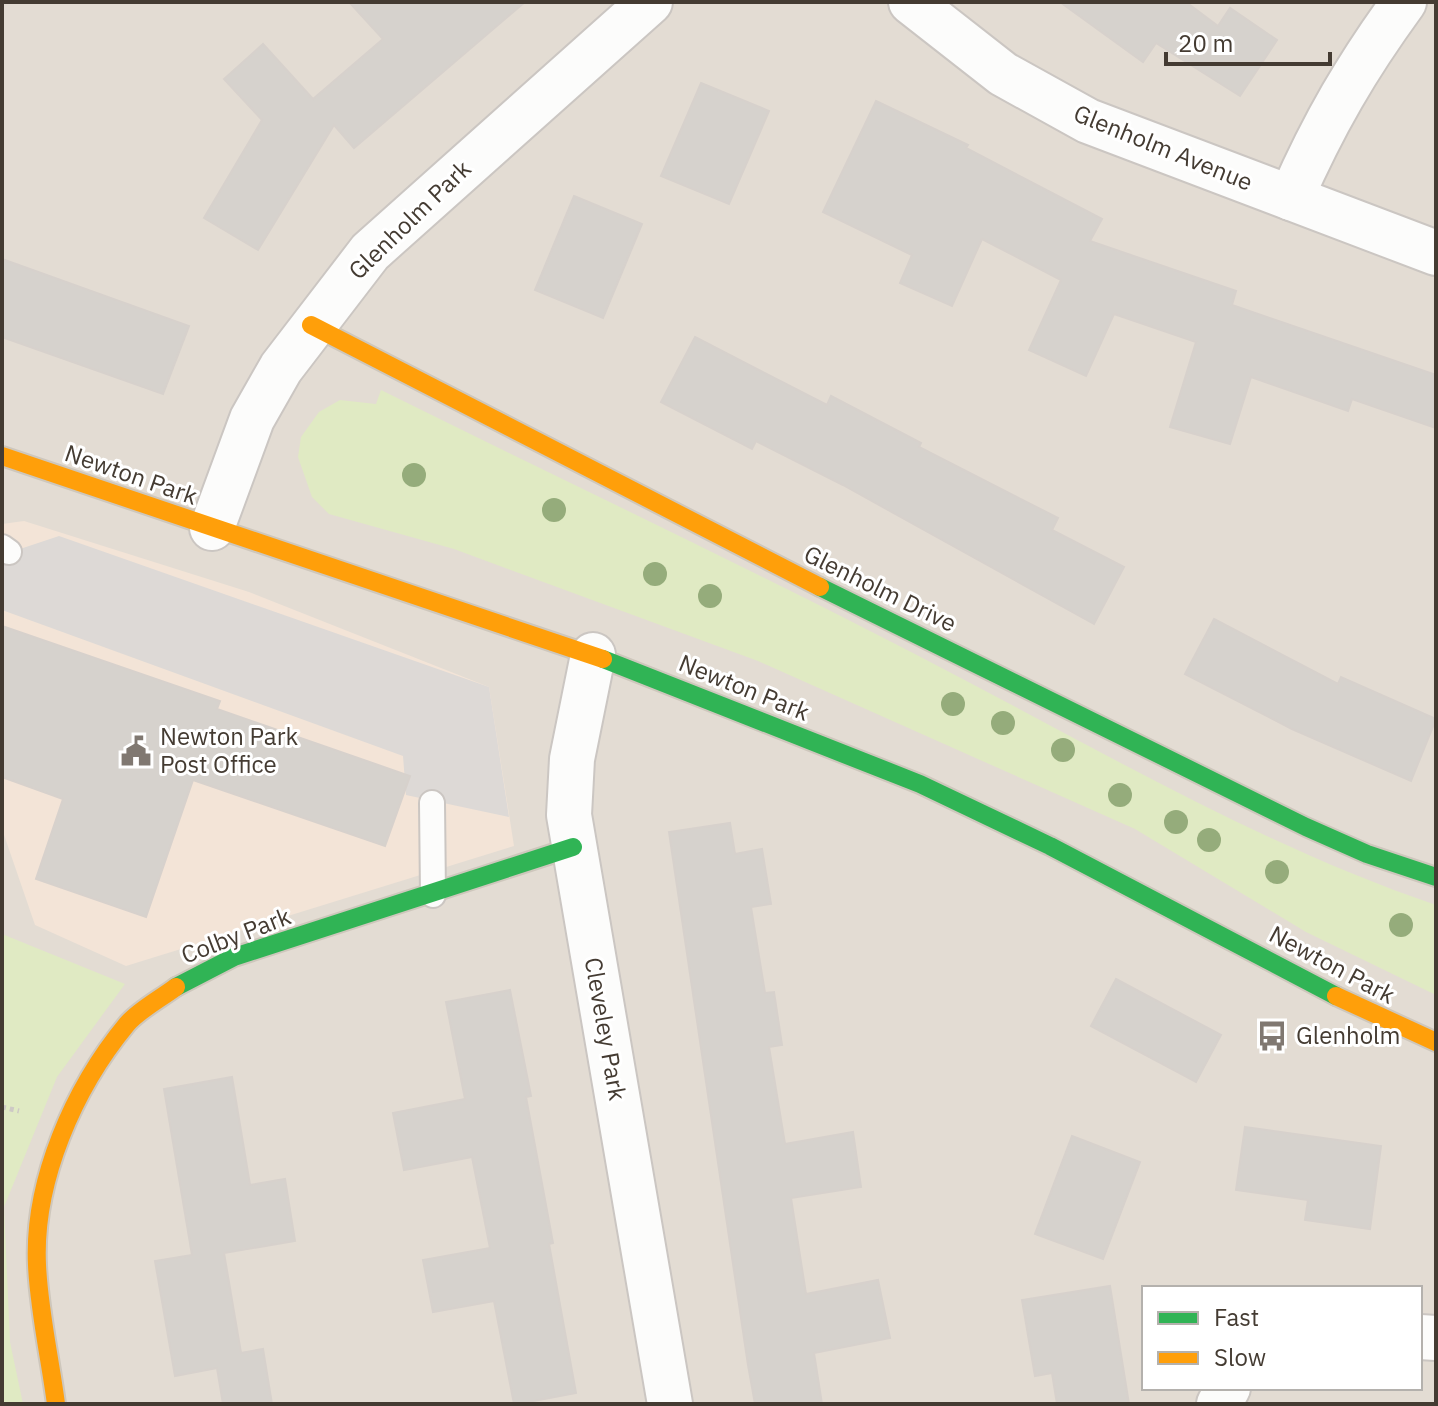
<svg xmlns="http://www.w3.org/2000/svg" width="1438" height="1406" viewBox="0 0 1438 1406" font-family="'IBM Plex Sans',sans-serif">
<rect width="100%" height="100%" fill="#eeeae6"/>
<path fill="#e3dcd3" fill-rule="evenodd" d="M2 2H1436V1404H2ZM1144 1288H1420V1388H1144Z"/>
<polygon fill="#f3e4d7" points="24,521 249,592 489,687 514,846 126,966 35,925 2,829 2,524"/>
<g fill="#e0eac3">
<path d="M381 390C558 478 737 562 913 653 1084 741 1254 843 1436 905V995L1306 932 1135 829 758 661 454 549 329 514 312 497 298 457 301 437 319 412 340 400 376 404Z"/>
<polygon points="2,934 125,984 57,1077 4,1207 10,1342 23,1404 2,1404"/>
</g>
<polygon fill="#ddd9d6" points="59,536 489,687 509,817 406,795 403,756 2,610 2,555"/>
<g fill="#d6d2cd" stroke="#d7d1cc" stroke-width="2">
<polygon points="349,2 525,2 354,148 334,125 258,250 204,218 262,120 224,79 263,44 313,99 383,39"/>
<polygon points="1060,2 1186,2 1218,26 1230,8 1277,40 1240,96 1156,43 1143,62"/>
<polygon points="701,83 769,111 729,204 661,176"/>
<polygon points="876,101 968,145 966,148 1102,219 1090,241 1236,291 1232,305 1436,375 1436,428 1352,399 1348,411 1251,377 1230,444 1170,427 1196,342 1114,314 1086,376 1029,350 1061,280 982,239 952,306 900,283 912,255 823,212"/>
<polygon points="574,196 642,224 603,318 535,290"/>
<polygon points="2,259 189,326 163,394 2,337"/>
<polygon points="695,337 827,405 831,396 921,443 919,447 1058,518 1052,530 1124,567 1094,624 843,485 756,441 752,449 661,402"/>
<polygon points="1214,619 1338,684 1341,677 1436,719 1411,781 1292,729 1185,674"/>
<polygon points="2,626 220,701 217,709 410,776 385,846 193,780 146,917 36,879 63,799 2,777"/>
<polygon points="730,823 735,854 762,849 771,904 751,907 765,993 774,992 782,1045 769,1047 785,1144 853,1132 861,1187 791,1198 806,1294 878,1280 890,1338 814,1353 822,1404 755,1404 748,1365 669,832"/>
<polygon points="1116,979 1221,1035 1196,1082 1091,1026"/>
<polygon points="510,990 531,1096 526,1097 553,1243 549,1244 576,1393 518,1404 514,1404 494,1301 433,1312 423,1260 490,1248 472,1157 404,1170 393,1113 465,1099 446,1002"/>
<polygon points="232,1077 250,1185 285,1179 295,1241 224,1253 241,1353 263,1349 272,1404 223,1404 217,1368 175,1376 155,1261 192,1255 164,1089"/>
<polygon points="1245,1127 1381,1146 1370,1229 1305,1220 1308,1200 1236,1190"/>
<polygon points="1072,1136 1140,1162 1103,1259 1035,1234"/>
<polygon points="1110,1286 1129,1404 1057,1404 1052,1373 1035,1376 1022,1300"/>
</g>
<g fill="none" stroke-linecap="round" stroke-linejoin="round">
<g stroke="#cbc6c2" stroke-width="28">
<g id="lane">
<polyline points="2,547 9,552"/>
<polyline points="432,803 433,895"/>
</g>
</g>
<g stroke="#cbc6c2" stroke-width="48">
<g id="street">
<polyline points="911,2 1003,74 1088,121 1436,253"/>
<path d="M1291 198C1324 123 1356 68 1404 2"/>
<polyline points="212,528 252,419 281,368 370,252 650,2"/>
<polyline points="593,655 572,759 569,815 670,1404"/>
<polyline points="1420,1337 1436,1338"/>
<polyline points="1219,1404 1228,1388"/>
</g>
</g>
<g stroke="#cec7bc" stroke-width="22">
<g id="fast">
<polyline points="820,587 1306,827 1367,854 1436,877"/>
<polyline points="603,659 920,784 1050,846 1336,996"/>
<polyline points="176,987 234,957 573,847"/>
</g>
</g>
<g stroke="#cec7bc" stroke-width="22">
<g id="slow">
<polyline points="311,325 820,587"/>
<polyline points="2,456 603,659"/>
<polyline points="1336,996 1436,1042"/>
<path d="M56 1404C50 1358 39 1311 37 1265 33 1181 74 1088 127 1024 139 1010 160 999 176 987"/>
</g>
</g>
<polyline stroke="#cdc9c5" stroke-width="5" stroke-dasharray="4 4" stroke-linecap="butt" points="2,1107 19,1111"/>
<use href="#lane" stroke="#fcfcfb" stroke-width="24"/>
<use href="#street" stroke="#fcfcfb" stroke-width="44"/>
<use href="#fast" stroke="#30b455" stroke-width="18"/>
<use href="#slow" stroke="#ff9f0a" stroke-width="18"/>
</g>
<g fill="#95ac7b">
<circle cx="414" cy="475" r="12"/>
<circle cx="554" cy="510" r="12"/>
<circle cx="655" cy="574" r="12"/>
<circle cx="710" cy="596" r="12"/>
<circle cx="953" cy="704" r="12"/>
<circle cx="1003" cy="723" r="12"/>
<circle cx="1063" cy="750" r="12"/>
<circle cx="1120" cy="795" r="12"/>
<circle cx="1176" cy="822" r="12"/>
<circle cx="1209" cy="840" r="12"/>
<circle cx="1277" cy="872" r="12"/>
<circle cx="1401" cy="925" r="12"/>
</g>
<defs>
<g id="civic-bare" transform="scale(2.4)"><path d="M-.6-6.5H3V-4.5H.6V-3L4-1V1h2V6H-6V1h2V-1L-.6-3ZM-1.2 2.5V6h2.4V2.5Z" fill="#807871" stroke="#fff" stroke-width="2.5" paint-order="stroke"/></g>
<g id="bus-bare" transform="scale(2.4)"><path d="M-5-6H5V4H4V6H2V4H-2V6H-4V4H-5ZM-3.5-4V0h7V-4ZM-3.5 1.2v1.5H-2V1.2ZM2 1.2v1.5H3.5V1.2Z" fill="#807871" stroke="#fff" stroke-width="2.5" paint-order="stroke"/></g>
</defs>
<g fill-rule="evenodd">
<use href="#civic-bare" x="136" y="751"/>
<use href="#bus-bare" x="1272" y="1036"/>
</g>
<g text-anchor="middle" stroke-width="6" stroke-linejoin="round" paint-order="stroke">
<g font-size="24" fill="#443b32" stroke="#fff">
<text transform="translate(1163 148) rotate(22)" y="8">Glenholm Avenue</text>
<text transform="translate(410 220) rotate(-44)" y="8">Glenholm Park</text>
<text transform="translate(131 475) rotate(19)" y="8">Newton Park</text>
<text transform="translate(880 589) rotate(26)" y="8">Glenholm Drive</text>
<text transform="translate(744 688) rotate(22)" y="8">Newton Park</text>
<text transform="translate(236 936) rotate(-21)" y="8">Colby Park</text>
<text transform="translate(1332 965) rotate(28)" y="8">Newton Park</text>
<text transform="translate(605 1029) rotate(80)" y="8">Cleveley Park</text>
</g>
<g font-size="24" fill="#443b32" stroke="#fff" text-anchor="start">
<text x="160" y="745">Newton Park<tspan x="160" dy="28">Post Office</tspan></text>
<text x="1296" y="1044">Glenholm</text>
</g>
</g>
<rect width="1438" height="1406" fill="none" stroke="#443b32" stroke-width="8"/>
<rect x="1142" y="1286" width="280" height="104" fill="#ffffff" stroke="#b4b1ad" stroke-width="2"/>
<rect x="1158" y="1312" width="40" height="12" fill="#30b455" stroke="#b4b1ad" stroke-width="2"/>
<text x="1214" y="1326" font-size="24" fill="#443b32">Fast</text>
<rect x="1158" y="1352" width="40" height="12" fill="#ff9f0a" stroke="#b4b1ad" stroke-width="2"/>
<text x="1214" y="1366" font-size="24" fill="#443b32">Slow</text>
<path d="M1166 52v12h164v-12" fill="none" stroke="#443b32" stroke-width="4"/>
<text x="1178" y="52" font-size="24" fill="#443b32" stroke="#ffffff" stroke-width="6" paint-order="stroke">20 m</text>
</svg>
